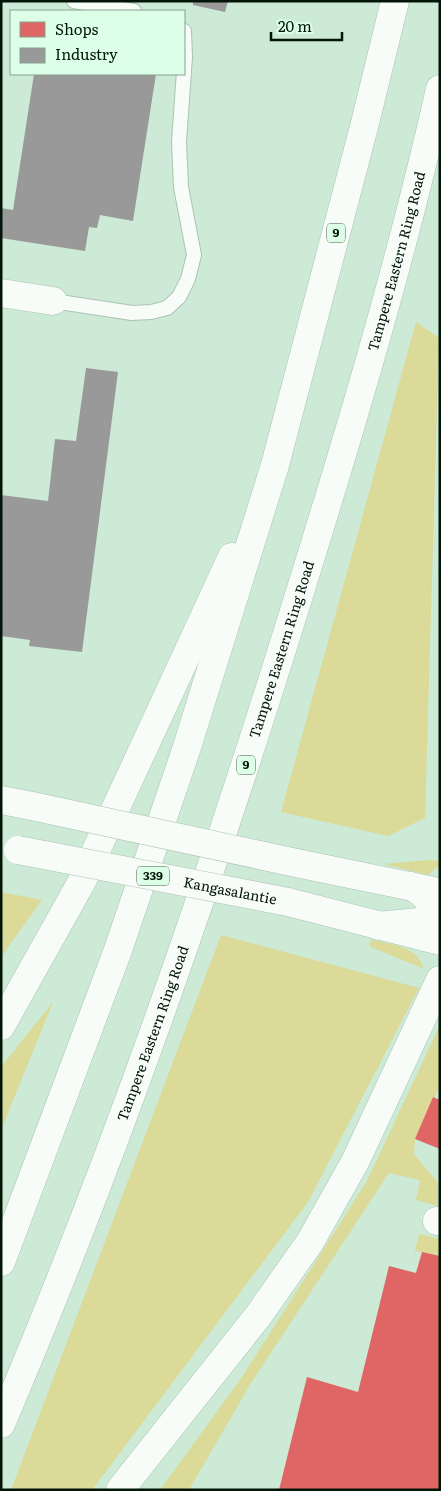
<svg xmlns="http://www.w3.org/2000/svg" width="441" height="1491" viewBox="0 0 441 1491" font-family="Literata,serif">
<rect width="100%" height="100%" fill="#ccead5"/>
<g fill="#dbda98">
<polygon points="416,322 439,338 425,818 388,836 281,812"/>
<polygon points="428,860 440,861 440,865 428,875 384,864"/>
<polygon points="1,892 42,900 1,957"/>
<polygon points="221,935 419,988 308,1202 92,1490 11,1490"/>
<path d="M373 940C393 945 417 946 424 969L371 947 369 944Z"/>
<polygon points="53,1002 1,1130 1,1067"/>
<polygon points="440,1025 440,1086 415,1139 414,1154 438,1183 438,1206 416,1200 420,1180 389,1173 251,1383 189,1490 160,1490 242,1377 367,1181"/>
<polygon points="419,1234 440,1239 440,1256 415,1251"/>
</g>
<g fill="#e06666">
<polygon points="433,1097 440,1100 440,1149 415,1139"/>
<polygon points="422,1252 440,1256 440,1490 279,1490 307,1377 358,1392 389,1266 416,1273"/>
</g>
<g fill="#999">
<polygon points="193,1 228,1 225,12 193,5"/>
<polygon points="34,74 156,74 133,221 100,215 97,228 89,227 85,251 1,238 1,208 13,210"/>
<polygon points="86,368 118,372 82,652 29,646 30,640 1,636 1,495 48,501 55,439 76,441"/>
</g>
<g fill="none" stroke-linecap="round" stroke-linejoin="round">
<g stroke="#acc3b3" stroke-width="16">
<g id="service">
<polyline points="74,1 134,11"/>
<polyline points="53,301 132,313 151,312 167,308 179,297 188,279 194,255 181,187 179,142 185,57 184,31"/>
</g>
</g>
<g stroke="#acc3b3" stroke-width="29">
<g id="minor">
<polyline points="1,293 53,301"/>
<polyline points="437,1221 440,1221"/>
</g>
</g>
<g stroke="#acc3b3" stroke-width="29">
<g id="primary">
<polyline points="1,800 32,806"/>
<polyline points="301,864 433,891"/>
<polyline points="288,902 440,941"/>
</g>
</g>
<g stroke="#acc3b3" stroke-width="29">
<g id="motorway">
<polyline points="411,886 422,893 440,912"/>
<polyline points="378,926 419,922 440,913"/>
<polyline points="1,1026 81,883 232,557"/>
<polyline points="1,1262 118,950 187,747 275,465 365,123 395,1"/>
<path id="s1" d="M1 1424C110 1168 202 905 285 640 342 458 398 275 440 89"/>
<polyline points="120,1490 258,1316 310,1242 355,1162 440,980"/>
</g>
</g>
<use href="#service" stroke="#f7fcf9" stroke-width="14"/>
<use href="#minor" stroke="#f7fcf9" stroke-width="28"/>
<use href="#primary" stroke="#f7fcf9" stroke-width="28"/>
<use href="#motorway" stroke="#f7fcf9" stroke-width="28"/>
<g stroke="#acc3b3" stroke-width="29" stroke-linecap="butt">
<g id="primary-bridge">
<polyline points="32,806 301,864"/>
<path id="s2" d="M18 850 288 902"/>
</g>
</g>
<use href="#primary-bridge" stroke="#f7fcf9" stroke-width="28"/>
</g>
<g text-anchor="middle" stroke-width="5" stroke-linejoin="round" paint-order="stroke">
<g fill="#ddffe7" stroke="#445b4b" stroke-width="1">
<rect x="327" y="223.5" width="18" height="19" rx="4"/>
<rect x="237" y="755.5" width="18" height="19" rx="4"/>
<rect x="137" y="866.5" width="32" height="19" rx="4"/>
</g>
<g font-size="12" font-weight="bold" fill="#021508">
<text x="336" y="237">9</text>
<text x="246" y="769">9</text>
<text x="153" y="880">339</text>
</g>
<g font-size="14" fill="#021508" stroke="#ddffe7">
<text dy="5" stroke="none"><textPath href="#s1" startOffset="1229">Tampere Eastern Ring Road</textPath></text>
<text dy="5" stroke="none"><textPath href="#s1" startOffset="824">Tampere Eastern Ring Road</textPath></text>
<text dy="5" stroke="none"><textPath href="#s2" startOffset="216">Kangasalantie</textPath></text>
<text dy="5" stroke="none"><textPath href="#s1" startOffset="419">Tampere Eastern Ring Road</textPath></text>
</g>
</g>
<rect width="441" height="1491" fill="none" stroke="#021508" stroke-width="5"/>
<rect x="10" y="10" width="175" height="65" fill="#ddffe7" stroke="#85a18e"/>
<rect x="20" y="22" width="25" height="15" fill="#e06666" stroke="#85a18e"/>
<text x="55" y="35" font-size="15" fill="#021508">Shops</text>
<rect x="20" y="48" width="25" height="15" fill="#999999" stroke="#85a18e"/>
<text x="55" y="60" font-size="15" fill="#021508">Industry</text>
<path d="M271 32v8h71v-8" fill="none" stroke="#021508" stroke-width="2.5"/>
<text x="278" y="32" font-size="15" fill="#021508" stroke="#ddffe7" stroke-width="4" paint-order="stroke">20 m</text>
</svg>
